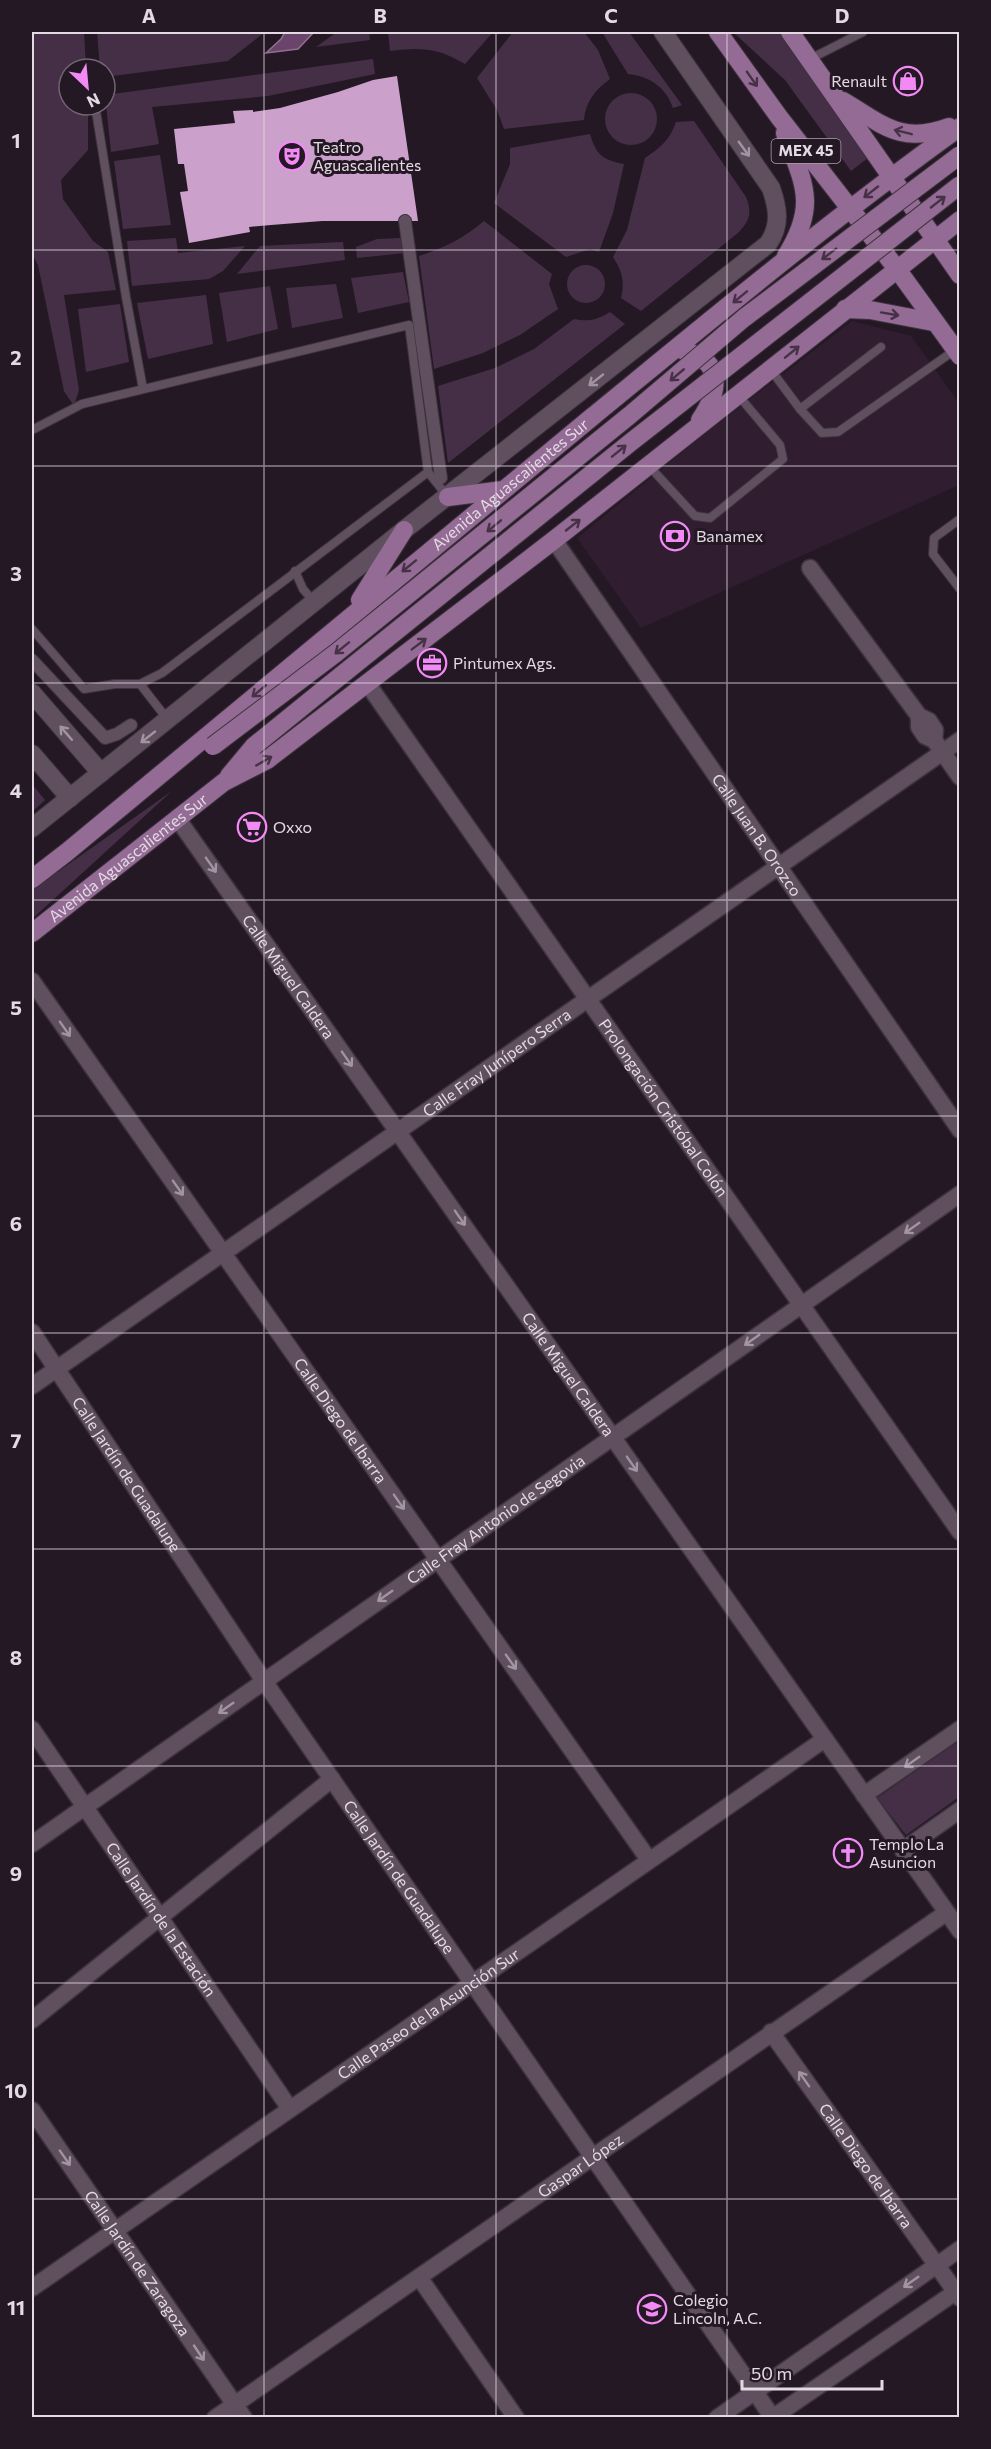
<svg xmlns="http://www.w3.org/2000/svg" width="991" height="2449" viewBox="0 0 991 2449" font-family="Commissioner,sans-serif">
<rect width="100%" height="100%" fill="#251825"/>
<polygon fill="#301d30" points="852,321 911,336 959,403 959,485 641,628 577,538 701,437"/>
<g fill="#452f46">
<polygon points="32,32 84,32 86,69 69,69 69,105 88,105 88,150 61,180 63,199 93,241 108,252 116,290 64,295 79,390 74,406 64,391 38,265 32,254"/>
<polygon points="97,32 265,32 228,61 105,77 105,69 100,69"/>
<polygon points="337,32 369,32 370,40 316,47"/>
<path d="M388 32H493L465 64C438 48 421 47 390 51Z"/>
<path d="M513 32H584L598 50 610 79C596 89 585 102 584 120L504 129 497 110 477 78Z"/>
<path d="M602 32H629L682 105 673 108C666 87 649 76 628 74Z"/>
<polygon points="733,32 782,32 868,158 851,171 785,80"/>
<polygon points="373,59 375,74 268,96 152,107 159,144 111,152 105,95"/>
<circle cx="631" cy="119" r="26"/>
<path d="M694 121 746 197C752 212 750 220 739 232L641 311 621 298C625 281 622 271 613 257L627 230 645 158C660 148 670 140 676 122Z"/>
<path d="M590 134C596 155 603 160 624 164L613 213 599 252 590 249 566 257 494 203 510 164V148Z"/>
<polygon points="160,155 171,225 123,229 114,161"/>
<path d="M484 221 552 274 549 284 558 309 520 335 483 353 434 369 419 256C444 248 464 238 484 221Z"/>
<polygon points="176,238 178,253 245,246 223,271 209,279 132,286 127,241"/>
<polygon points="402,238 405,253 357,258 356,247 377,239"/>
<polygon points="343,242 345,260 237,274 260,246"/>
<circle cx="586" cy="284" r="19"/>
<polygon points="403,272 409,302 358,313 351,278"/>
<polygon points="336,284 343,318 292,328 286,288"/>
<polygon points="270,286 278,329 227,342 219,293"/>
<polygon points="206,295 213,344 148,359 137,303"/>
<polygon points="120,304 129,362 86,372 78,309"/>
<path d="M610 312 625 324 448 463 438 386 495 368 534 349 574 319C589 322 597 320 610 312Z"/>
<polygon points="32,784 45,800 32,812"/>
<polygon points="172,791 32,919 32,890"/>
<polygon points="959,1741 959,1797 906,1835 877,1798"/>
</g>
<polygon fill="#6a446a" stroke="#8f718f" stroke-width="1.5" points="285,32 314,32 298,49 266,53 281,39"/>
<polygon fill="#cba1cb" points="397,76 418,221 322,221 271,225 249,227 250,232 189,243 180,192 188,191 184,164 178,164 174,129 235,123 233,111 253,110 253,112 280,108 338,92 373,80"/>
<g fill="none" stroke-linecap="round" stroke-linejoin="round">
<g stroke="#3d333d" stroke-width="10">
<g id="service">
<polyline points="810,59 863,32"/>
<polyline points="95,105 126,297 143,389"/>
<polyline points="771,370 800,409 881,347"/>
<polyline points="800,409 822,433 838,432 955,350"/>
<polyline points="32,430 82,404 409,325 428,472 162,673 140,684 115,684 84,689 32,629"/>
<polyline points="649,466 695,516 710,518 783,459 780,445 738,395"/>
<polyline points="428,472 447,496"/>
<polyline points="960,519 934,538 933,554 960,589"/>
<polyline points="295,571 303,589 314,602"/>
<polyline points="140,684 168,720"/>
</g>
</g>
<g stroke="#3d333d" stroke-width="14">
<g id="pedestrian">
<polyline points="405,221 441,478"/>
<polyline points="32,660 105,738 117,734 131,725"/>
</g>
</g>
<g stroke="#3d333d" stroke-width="19">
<g id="minor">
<path id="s1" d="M554 540 960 1130"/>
<polyline points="810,568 919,716 929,721 935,730 934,740"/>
<path id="s2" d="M367 683 960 1532"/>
<polyline points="919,716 919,727 925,736 934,740 960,777"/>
<path id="s3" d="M177 818 960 1931"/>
<path id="s4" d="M32 981 649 1860"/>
<path id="s5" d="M32 1332 264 1681 773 2418"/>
<path id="s6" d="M32 1386 960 740"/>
<path id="s7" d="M32 1729 290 2109"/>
<polyline points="864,1795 960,1729"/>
<path id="s8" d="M32 1844 960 1194"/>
<polyline points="903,1850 960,1810"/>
<polyline points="32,2020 332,1779"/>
<path id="s9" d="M771 2032 960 2298"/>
<path id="s10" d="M32 2110 244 2418"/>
<polyline points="419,2277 516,2418"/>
<path id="s11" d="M32 2288 825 1739"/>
<path id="s12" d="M215 2418 946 1913"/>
<polyline points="717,2418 960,2249"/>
<polyline points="772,2418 960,2289"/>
</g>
</g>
<g stroke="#3d333d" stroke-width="20">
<g id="tertiary">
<polyline points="32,693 101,773"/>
<polyline points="32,754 70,798"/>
<path d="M32 828 404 530 768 244C781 225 778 208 771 188L663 32"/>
</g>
</g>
<g stroke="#3d333d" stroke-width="20">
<g id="primary">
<polyline points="718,32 779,117 897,269 960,356"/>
<polyline points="790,32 960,275"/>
<path d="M843 101C882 124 901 145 949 127"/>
<path d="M785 133C804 184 818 205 786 256"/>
<polyline points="845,309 870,310 933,322"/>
<path d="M684 351C725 361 719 392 700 420"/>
<polyline points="448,497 503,490"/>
<polyline points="360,600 404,530"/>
<polyline points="229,776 254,746 328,686"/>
<path id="s13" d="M32 879 67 852C241 706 416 561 592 417 713 318 833 218 960 127"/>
<path id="s14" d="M32 933 224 782 267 760 554 540 960 220"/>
</g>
</g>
<use href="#service" stroke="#5f4f5f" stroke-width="8"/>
<use href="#pedestrian" stroke="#5f4f5f" stroke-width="12"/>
<use href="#minor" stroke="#5f4f5f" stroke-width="16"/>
<use href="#tertiary" stroke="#5f4f5f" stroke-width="18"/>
<use href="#primary" stroke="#936b94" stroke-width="18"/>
<g stroke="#3d333d" stroke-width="20" stroke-linecap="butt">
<g id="primary-bridge">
<polyline points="328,686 631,442 960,185"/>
<polyline points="213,746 336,653 630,415 744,318 960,155"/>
</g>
</g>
<use href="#primary-bridge" stroke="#936b94" stroke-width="18"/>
</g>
<defs><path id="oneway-shaft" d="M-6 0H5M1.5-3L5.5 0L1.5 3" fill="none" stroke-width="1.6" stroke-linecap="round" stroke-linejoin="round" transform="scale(1.5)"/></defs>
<g stroke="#463146">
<use href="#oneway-shaft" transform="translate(752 79) rotate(55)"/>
<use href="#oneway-shaft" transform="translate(903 132) rotate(-166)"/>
<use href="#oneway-shaft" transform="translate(871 192) rotate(142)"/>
<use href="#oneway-shaft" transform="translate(938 202) rotate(-38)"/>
<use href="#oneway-shaft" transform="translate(829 254) rotate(143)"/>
<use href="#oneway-shaft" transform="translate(740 297) rotate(141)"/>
<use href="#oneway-shaft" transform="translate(890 314) rotate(10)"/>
<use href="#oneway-shaft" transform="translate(792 352) rotate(-39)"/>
<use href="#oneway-shaft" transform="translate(677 375) rotate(140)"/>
<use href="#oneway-shaft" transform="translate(619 451) rotate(-39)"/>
<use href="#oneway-shaft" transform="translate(573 525) rotate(-38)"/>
<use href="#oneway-shaft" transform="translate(494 526) rotate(141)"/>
<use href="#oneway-shaft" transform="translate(409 566) rotate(141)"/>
<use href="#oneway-shaft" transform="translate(419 644) rotate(-37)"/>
<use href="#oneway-shaft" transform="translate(342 648) rotate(141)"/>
<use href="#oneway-shaft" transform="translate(259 691) rotate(140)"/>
<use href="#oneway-shaft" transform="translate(264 761) rotate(-30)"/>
</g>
<g stroke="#a294a2">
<use href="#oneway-shaft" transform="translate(744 149) rotate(54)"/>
<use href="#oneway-shaft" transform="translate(596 380) rotate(142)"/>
<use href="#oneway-shaft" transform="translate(66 733) rotate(-131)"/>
<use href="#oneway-shaft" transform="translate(148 737) rotate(142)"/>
<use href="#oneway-shaft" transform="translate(211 865) rotate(55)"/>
<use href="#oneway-shaft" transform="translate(65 1029) rotate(55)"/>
<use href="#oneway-shaft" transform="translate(347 1059) rotate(55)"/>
<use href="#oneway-shaft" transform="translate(178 1188) rotate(55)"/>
<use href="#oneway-shaft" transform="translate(460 1218) rotate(55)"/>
<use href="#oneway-shaft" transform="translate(912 1228) rotate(145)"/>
<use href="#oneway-shaft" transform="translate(752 1340) rotate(145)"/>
<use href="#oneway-shaft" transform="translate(632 1464) rotate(55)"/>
<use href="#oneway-shaft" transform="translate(399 1502) rotate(55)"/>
<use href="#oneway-shaft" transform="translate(385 1596) rotate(145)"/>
<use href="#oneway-shaft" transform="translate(511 1662) rotate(55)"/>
<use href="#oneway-shaft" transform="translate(226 1708) rotate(145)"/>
<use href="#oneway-shaft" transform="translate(912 1762) rotate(145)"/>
<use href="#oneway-shaft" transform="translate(804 2079) rotate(-125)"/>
<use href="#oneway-shaft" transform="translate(65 2158) rotate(55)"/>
<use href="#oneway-shaft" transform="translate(911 2282) rotate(145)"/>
<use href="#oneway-shaft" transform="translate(199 2353) rotate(56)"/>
</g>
<path fill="none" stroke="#e4dae4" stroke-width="1.5" stroke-opacity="0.55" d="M264 32V2418M496 32V2418M727 32V2418M32 250H960M32 466H960M32 683H960M32 900H960M32 1116H960M32 1333H960M32 1549H960M32 1766H960M32 1983H960M32 2199H960"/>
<defs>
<g id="shop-ring" transform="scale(1.5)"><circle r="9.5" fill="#251825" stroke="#f18af4" stroke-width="1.5"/><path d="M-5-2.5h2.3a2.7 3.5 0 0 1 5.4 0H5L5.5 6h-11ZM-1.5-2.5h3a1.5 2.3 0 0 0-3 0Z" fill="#f18af4"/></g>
<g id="theatre-ring" transform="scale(1.5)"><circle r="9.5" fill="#251825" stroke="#f18af4" stroke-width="1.5"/><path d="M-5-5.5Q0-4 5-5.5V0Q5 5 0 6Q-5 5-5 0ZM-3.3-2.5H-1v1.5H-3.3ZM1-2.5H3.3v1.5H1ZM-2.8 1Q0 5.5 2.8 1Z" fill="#f18af4"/></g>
<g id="bank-ring" transform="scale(1.5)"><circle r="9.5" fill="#251825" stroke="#f18af4" stroke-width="1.5"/><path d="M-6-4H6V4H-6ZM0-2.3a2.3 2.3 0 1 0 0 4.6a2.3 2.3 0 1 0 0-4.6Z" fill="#f18af4"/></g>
<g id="office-ring" transform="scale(1.5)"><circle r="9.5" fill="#251825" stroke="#f18af4" stroke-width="1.5"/><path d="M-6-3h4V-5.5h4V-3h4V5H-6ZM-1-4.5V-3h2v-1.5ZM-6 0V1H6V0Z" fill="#f18af4"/></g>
<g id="supermarket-ring" transform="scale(1.5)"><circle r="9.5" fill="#251825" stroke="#f18af4" stroke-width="1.5"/><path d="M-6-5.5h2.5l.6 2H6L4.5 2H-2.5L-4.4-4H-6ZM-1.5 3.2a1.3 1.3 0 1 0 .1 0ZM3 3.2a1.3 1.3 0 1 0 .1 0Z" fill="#f18af4"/></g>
<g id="church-ring" transform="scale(1.5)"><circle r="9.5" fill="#251825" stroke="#f18af4" stroke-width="1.5"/><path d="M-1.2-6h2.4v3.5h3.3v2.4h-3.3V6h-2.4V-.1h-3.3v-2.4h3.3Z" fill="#f18af4"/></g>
<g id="school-ring" transform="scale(1.5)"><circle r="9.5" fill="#251825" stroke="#f18af4" stroke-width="1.5"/><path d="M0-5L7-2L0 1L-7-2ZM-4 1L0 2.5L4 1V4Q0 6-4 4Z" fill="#f18af4"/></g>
</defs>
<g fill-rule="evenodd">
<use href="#shop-ring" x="908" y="81"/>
<use href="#theatre-ring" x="292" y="156"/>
<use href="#bank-ring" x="675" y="536"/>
<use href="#office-ring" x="432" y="663"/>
<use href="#supermarket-ring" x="252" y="827"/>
<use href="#church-ring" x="848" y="1853"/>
<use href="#school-ring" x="652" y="2309"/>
</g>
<g text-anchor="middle" stroke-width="6" stroke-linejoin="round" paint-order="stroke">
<rect fill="#251825" stroke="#aba0ab" stroke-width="1.5" x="771.5" y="139" width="69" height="24" rx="4.5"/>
<g font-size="15" font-weight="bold" fill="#e4dae4">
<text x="806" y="156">MEX 45</text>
</g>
<g font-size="16" fill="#e4dae4" stroke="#251825" text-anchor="start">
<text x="887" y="87" text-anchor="end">Renault</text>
<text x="313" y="153">Teatro<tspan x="313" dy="18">Aguascalientes</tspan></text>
<text x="696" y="542">Banamex</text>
<text x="453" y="669">Pintumex Ags.</text>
<text x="273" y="833">Oxxo</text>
<text x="869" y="1850">Templo La<tspan x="869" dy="18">Asuncion</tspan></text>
<text x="673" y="2306">Colegio<tspan x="673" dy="18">Lincoln, A.C.</tspan></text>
</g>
<g font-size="16" fill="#e4dae4" stroke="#251825">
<text dy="6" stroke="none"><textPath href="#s13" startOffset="620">Avenida Aguascalientes Sur</textPath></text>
<text dy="6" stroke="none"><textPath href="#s1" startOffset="358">Calle Juan B. Orozco</textPath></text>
<text dy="6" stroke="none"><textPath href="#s14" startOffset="122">Avenida Aguascalientes Sur</textPath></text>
<text dy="6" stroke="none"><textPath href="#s3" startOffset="194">Calle Miguel Caldera</textPath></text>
<text dy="6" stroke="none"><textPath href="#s6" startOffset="566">Calle Fray Junípero Serra</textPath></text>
<text dy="6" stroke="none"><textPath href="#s2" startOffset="518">Prolongación Cristóbal Colón</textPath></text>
<text dy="6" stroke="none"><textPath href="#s3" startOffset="680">Calle Miguel Caldera</textPath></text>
<text dy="6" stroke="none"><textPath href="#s4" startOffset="537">Calle Diego de Ibarra</textPath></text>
<text dy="6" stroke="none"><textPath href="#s5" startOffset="171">Calle Jardín de Guadalupe</textPath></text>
<text dy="6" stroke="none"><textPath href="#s8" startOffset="566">Calle Fray Antonio de Segovia</textPath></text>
<text dy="6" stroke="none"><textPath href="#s5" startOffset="657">Calle Jardín de Guadalupe</textPath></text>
<text dy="6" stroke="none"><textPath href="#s7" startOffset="230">Calle Jardín de la Estación</textPath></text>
<text dy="6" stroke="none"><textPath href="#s11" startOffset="482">Calle Paseo de la Asunción Sur</textPath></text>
<text dy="6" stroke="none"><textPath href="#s12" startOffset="444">Gaspar López</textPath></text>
<text dy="6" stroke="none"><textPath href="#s9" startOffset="164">Calle Diego de Ibarra</textPath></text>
<text dy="6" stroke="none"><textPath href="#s10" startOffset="186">Calle Jardín de Zaragoza</textPath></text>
</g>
</g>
<rect width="991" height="2449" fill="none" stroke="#251825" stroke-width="66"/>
<g transform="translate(87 87) rotate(154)"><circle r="28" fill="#251825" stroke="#716671" stroke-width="1.5"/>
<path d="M0-4.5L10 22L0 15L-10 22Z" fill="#f18af4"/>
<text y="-9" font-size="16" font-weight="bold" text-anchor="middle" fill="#e4dae4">N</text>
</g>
<path d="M742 2380v9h140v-9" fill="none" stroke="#e4dae4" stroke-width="3"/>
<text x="751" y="2380" font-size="18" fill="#e4dae4" stroke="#251825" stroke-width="4.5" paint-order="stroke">50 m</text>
<rect x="33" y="33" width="925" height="2383" fill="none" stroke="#e4dae4" stroke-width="2"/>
<g font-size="20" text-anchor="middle" font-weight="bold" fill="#e4dae4">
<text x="149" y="23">A</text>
<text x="380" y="23">B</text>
<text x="611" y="23">C</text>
<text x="842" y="23">D</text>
<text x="16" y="148">1</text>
<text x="16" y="365">2</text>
<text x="16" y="581">3</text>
<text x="16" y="798">4</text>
<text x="16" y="1015">5</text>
<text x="16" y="1231">6</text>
<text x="16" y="1448">7</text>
<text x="16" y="1665">8</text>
<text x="16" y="1881">9</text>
<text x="16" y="2098">10</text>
<text x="16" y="2315">11</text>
</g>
</svg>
